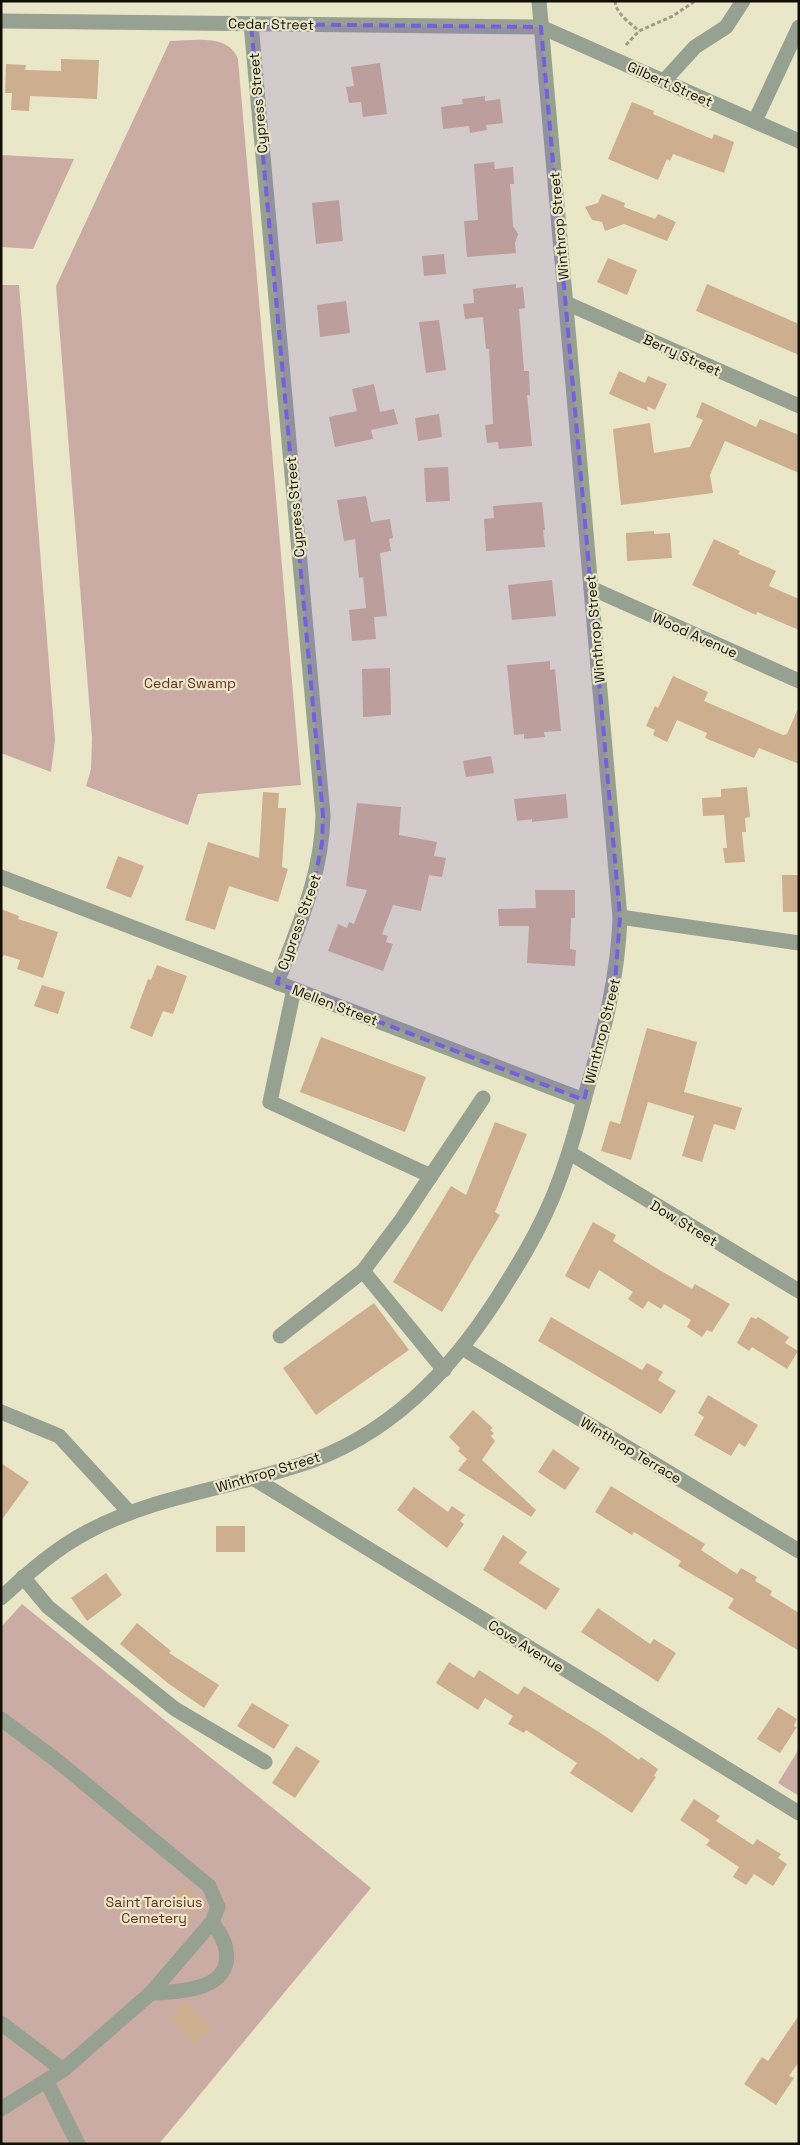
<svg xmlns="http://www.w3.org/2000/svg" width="800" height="2145" viewBox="0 0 800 2145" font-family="'Space Grotesk',sans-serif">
<rect width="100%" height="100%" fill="#eae7c8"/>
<g fill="#cbaca5">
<path d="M170 41C193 41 228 33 238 59L301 785 198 794 188 825 86 786 91 769 92 738 56 286Z"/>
<polygon points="1,155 74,159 33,249 1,247"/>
<polygon points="1,285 19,285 55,740 51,772 1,753"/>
<polygon points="22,1604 371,1888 159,2144 1,2144 1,1627"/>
<polygon points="799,1749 799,1796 778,1783"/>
</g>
<g fill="#cdaf8f">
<polygon points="61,59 99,60 97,99 30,96 29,111 11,110 12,93 5,93 6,64 26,65 25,70 61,71"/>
<polygon points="380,63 387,114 363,117 361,102 349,103 346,87 354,86 351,67"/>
<polygon points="485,96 485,101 500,99 503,123 486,125 487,130 470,133 469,126 443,129 441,107 463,104 462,99"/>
<polygon points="632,102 654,111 653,114 712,139 714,134 734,142 724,173 673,154 670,161 667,159 658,180 608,159"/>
<polygon points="494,162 495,169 513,167 514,184 510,184 511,193 513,226 518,234 515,243 516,253 467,257 464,221 478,220 474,164"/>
<polygon points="602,194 625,203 624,207 655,219 658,214 676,222 667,241 624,224 605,231 602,222 592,220 585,207 598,203"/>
<polygon points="339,200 343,241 316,244 312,203"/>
<polygon points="444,254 446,274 424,276 422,256"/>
<polygon points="608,258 637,270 627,295 597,282"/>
<polygon points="516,284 516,288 523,287 525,308 519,309 524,371 529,371 530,395 527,395 532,446 499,449 498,442 487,443 485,425 493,424 489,349 486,349 483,317 465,319 463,304 474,303 473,289"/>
<polygon points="707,284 799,324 799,355 696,311"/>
<polygon points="346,301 350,333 320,337 317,305"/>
<polygon points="439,320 446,370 426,373 419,322"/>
<polygon points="619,371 645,383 648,376 667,384 655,410 647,406 648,411 609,394"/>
<polygon points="374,384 380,412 394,409 398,424 371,430 373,439 335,447 329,417 357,411 352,389"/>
<polygon points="702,402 756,427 760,419 799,435 799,473 725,441 710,475 713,493 621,505 613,429 650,423 654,453 690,447 703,420 696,417"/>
<polygon points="439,414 442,437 418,441 415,418"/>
<polygon points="448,467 450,501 426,502 424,468"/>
<polygon points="366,496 371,522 390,519 393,538 389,539 391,551 380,553 387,616 374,617 376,639 352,641 349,610 366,608 363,577 359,578 355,539 344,541 337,500"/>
<polygon points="542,502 545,530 543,530 545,547 486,551 484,519 494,518 493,506"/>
<polygon points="654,531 654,534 670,533 672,558 627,561 626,533"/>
<polygon points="714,539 740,551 738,554 776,571 769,586 799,599 799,630 757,612 756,615 692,585"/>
<polygon points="552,580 556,616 512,620 508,585"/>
<polygon points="550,661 550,670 555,669 561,731 544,732 545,737 524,739 524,734 514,735 507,665"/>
<polygon points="390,668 391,715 363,717 362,669"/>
<polygon points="673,676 708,692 704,701 783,735 787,734 799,706 799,764 759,748 754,758 705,738 707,733 677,720 667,742 653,735 655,730 646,726 655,706 658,708"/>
<polygon points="491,756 494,773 466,777 463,761"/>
<polygon points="747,787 750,817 745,818 746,832 742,832 745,862 725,863 723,848 727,848 724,815 703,816 702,798 721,797 721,789"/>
<polygon points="263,792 279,793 278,808 286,808 282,867 288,869 278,902 229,886 215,930 185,920 208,842 259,858"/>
<polygon points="566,794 568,818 532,822 532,819 517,821 514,799"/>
<polygon points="357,803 401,807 399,835 437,842 434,856 446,858 442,877 429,875 421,911 393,905 382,934 388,936 386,942 393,944 383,971 328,951 338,924 347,928 349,922 354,924 367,890 346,886"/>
<polygon points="118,856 144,866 131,898 106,888"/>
<polygon points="782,875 799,875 799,912 783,912"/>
<polygon points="535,890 575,890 575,918 571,918 570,949 576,950 575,966 527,963 529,926 499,926 498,909 536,908"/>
<polygon points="1,909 19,916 18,919 58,932 43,978 17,969 20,960 4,955 1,958"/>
<polygon points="157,965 187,976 173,1014 163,1011 152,1037 130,1028 148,979 151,980"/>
<polygon points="42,985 65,992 58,1014 34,1006"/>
<polygon points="647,1028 697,1042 684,1092 742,1108 735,1130 714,1124 702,1162 682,1156 694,1116 648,1102 631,1160 601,1151 610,1121 620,1124"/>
<polygon points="321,1037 426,1077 405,1132 300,1092"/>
<polygon points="495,1122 527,1134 495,1212 500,1215 442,1312 393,1282 451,1186 466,1195"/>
<polygon points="593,1222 616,1235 613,1241 651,1265 692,1289 695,1284 730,1304 712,1332 707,1330 702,1337 687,1327 691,1320 664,1304 661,1309 648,1301 643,1309 628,1299 633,1292 599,1270 589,1289 565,1276"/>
<polygon points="374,1303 409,1350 316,1415 283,1368"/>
<polygon points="551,1317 642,1370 647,1363 663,1372 658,1380 676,1391 661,1414 538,1341"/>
<polygon points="751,1317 756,1319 758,1317 789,1337 785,1343 798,1351 787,1369 752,1347 749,1351 737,1343"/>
<polygon points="708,1395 758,1425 745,1447 739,1443 731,1456 694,1435 704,1417 698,1413"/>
<polygon points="473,1410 493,1428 490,1430 494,1433 491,1436 495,1441 482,1460 536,1510 531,1517 458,1470 467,1459 458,1451 460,1448 449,1437"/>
<polygon points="553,1449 580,1468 565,1490 538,1472"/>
<polygon points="1,1463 29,1482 1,1521"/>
<polygon points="611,1486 705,1544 701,1550 737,1574 741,1568 757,1577 755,1581 772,1591 770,1595 799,1613 799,1651 728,1608 734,1599 678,1566 681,1561 634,1532 632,1535 595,1512"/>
<polygon points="414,1487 448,1512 452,1506 465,1515 460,1521 464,1524 447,1548 397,1510"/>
<rect x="216" y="1526" width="29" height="26"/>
<polygon points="503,1535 527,1552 519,1563 560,1589 546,1610 483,1570"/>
<polygon points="106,1573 122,1595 87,1621 71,1598"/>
<polygon points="598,1608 650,1644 654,1639 676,1653 658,1682 581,1632"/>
<polygon points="137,1623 171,1651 169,1653 219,1685 204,1708 169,1684 120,1644"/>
<polygon points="449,1662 474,1678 479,1670 518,1695 524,1686 599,1732 639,1760 641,1757 658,1769 654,1776 656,1777 632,1813 570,1773 577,1763 526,1730 524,1733 508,1724 513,1716 485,1698 478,1710 436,1683"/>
<polygon points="252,1703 289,1725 274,1749 237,1726"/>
<polygon points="778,1707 797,1719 794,1726 797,1727 780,1753 757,1739"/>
<polygon points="296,1746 320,1761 295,1798 272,1783"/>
<polygon points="694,1799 720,1816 716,1821 753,1845 757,1839 781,1854 778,1858 787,1864 773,1886 754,1874 746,1885 733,1877 739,1867 706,1845 710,1840 680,1820"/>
<polygon points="185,1884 203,1903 190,1915 173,1896"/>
<polygon points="186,2001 212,2028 194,2045 169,2018"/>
<polygon points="799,2015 799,2062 789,2076 794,2078 776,2105 744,2084 762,2057 768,2061"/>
</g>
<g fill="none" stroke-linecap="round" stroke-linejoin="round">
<g stroke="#9f9c85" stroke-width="3" stroke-dasharray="4 2.5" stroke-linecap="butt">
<path d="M615 1C616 14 630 23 639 31"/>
<polyline points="626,45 639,31 673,16 695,1"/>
</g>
<g stroke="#96a192" stroke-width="15">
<polyline points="1,21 541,27 799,141"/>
<path d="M251 24 323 815C322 875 298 927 277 983"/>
<polyline points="664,81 695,47 726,27 743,1"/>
<polyline points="755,121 799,27"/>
<polyline points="566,303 799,406"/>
<polyline points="591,588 799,681"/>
<polyline points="1,877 584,1100"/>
<polyline points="620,917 799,943"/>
<polyline points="294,989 270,1102 431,1176"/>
<polyline points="570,1153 799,1291"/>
<polyline points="363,1271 402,1219 483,1098"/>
<polyline points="280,1336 363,1271 444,1370"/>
<polyline points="464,1349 799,1551"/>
<polyline points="1,1412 59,1436 130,1513"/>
<polyline points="253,1478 799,1813"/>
<polyline points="23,1577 48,1607 175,1709 265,1762"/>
<path d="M1 1598C28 1573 56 1548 89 1531 159 1494 240 1487 314 1460 402 1427 462 1357 509 1279 525 1254 540 1227 552 1199 567 1163 577 1126 587 1089 604 1032 618 977 620 917L539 1"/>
<path d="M1 1719 60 1763 209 1886 218 1907 212 1922 151 1993C177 1992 233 1991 226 1950 225 1940 218 1931 212 1922"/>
<polyline points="1,2023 63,2070 151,1993"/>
<polyline points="47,2082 78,2144"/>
<polyline points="1,2109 63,2070"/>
</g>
</g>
<path fill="#785ed9" fill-opacity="0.2" stroke="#785ed9" stroke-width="4" stroke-dasharray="10 6" stroke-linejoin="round" d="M251 24 541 27 620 917 615 983 584 1100 277 983 312 892 322 843 323 815Z"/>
<g text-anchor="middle" stroke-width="4.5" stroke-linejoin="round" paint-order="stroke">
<g font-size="14" fill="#110f06" stroke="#eae7c8">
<text transform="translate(271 24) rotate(1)" y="5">Cedar Street</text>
<text transform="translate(670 84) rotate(24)" y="5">Gilbert Street</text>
<text transform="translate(258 103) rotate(-95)" y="5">Cypress Street</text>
<text transform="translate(559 226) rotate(-95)" y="5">Winthrop Street</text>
<text transform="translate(682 355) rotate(24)" y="5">Berry Street</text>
<text transform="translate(295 507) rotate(-95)" y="5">Cypress Street</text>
<text transform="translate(595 629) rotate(-95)" y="5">Winthrop Street</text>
<text transform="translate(695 635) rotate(24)" y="5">Wood Avenue</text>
<text transform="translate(299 922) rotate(-70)" y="5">Cypress Street</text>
<text transform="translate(335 1005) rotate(21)" y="5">Mellen Street</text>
<text transform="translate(602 1031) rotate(-76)" y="5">Winthrop Street</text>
<text transform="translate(684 1223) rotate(31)" y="5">Dow Street</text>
<text transform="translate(631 1450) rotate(31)" y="5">Winthrop Terrace</text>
<text transform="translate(268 1472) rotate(-17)" y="5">Winthrop Street</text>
<text transform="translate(526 1646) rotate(32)" y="5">Cove Avenue</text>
</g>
<g font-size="14" fill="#682f23" stroke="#eae7c8">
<text x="190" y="688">Cedar Swamp</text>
<text x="154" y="1907">Saint Tarcisius<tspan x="154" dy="16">Cemetery</tspan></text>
</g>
</g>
<rect width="800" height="2145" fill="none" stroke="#110f06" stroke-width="5"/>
</svg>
